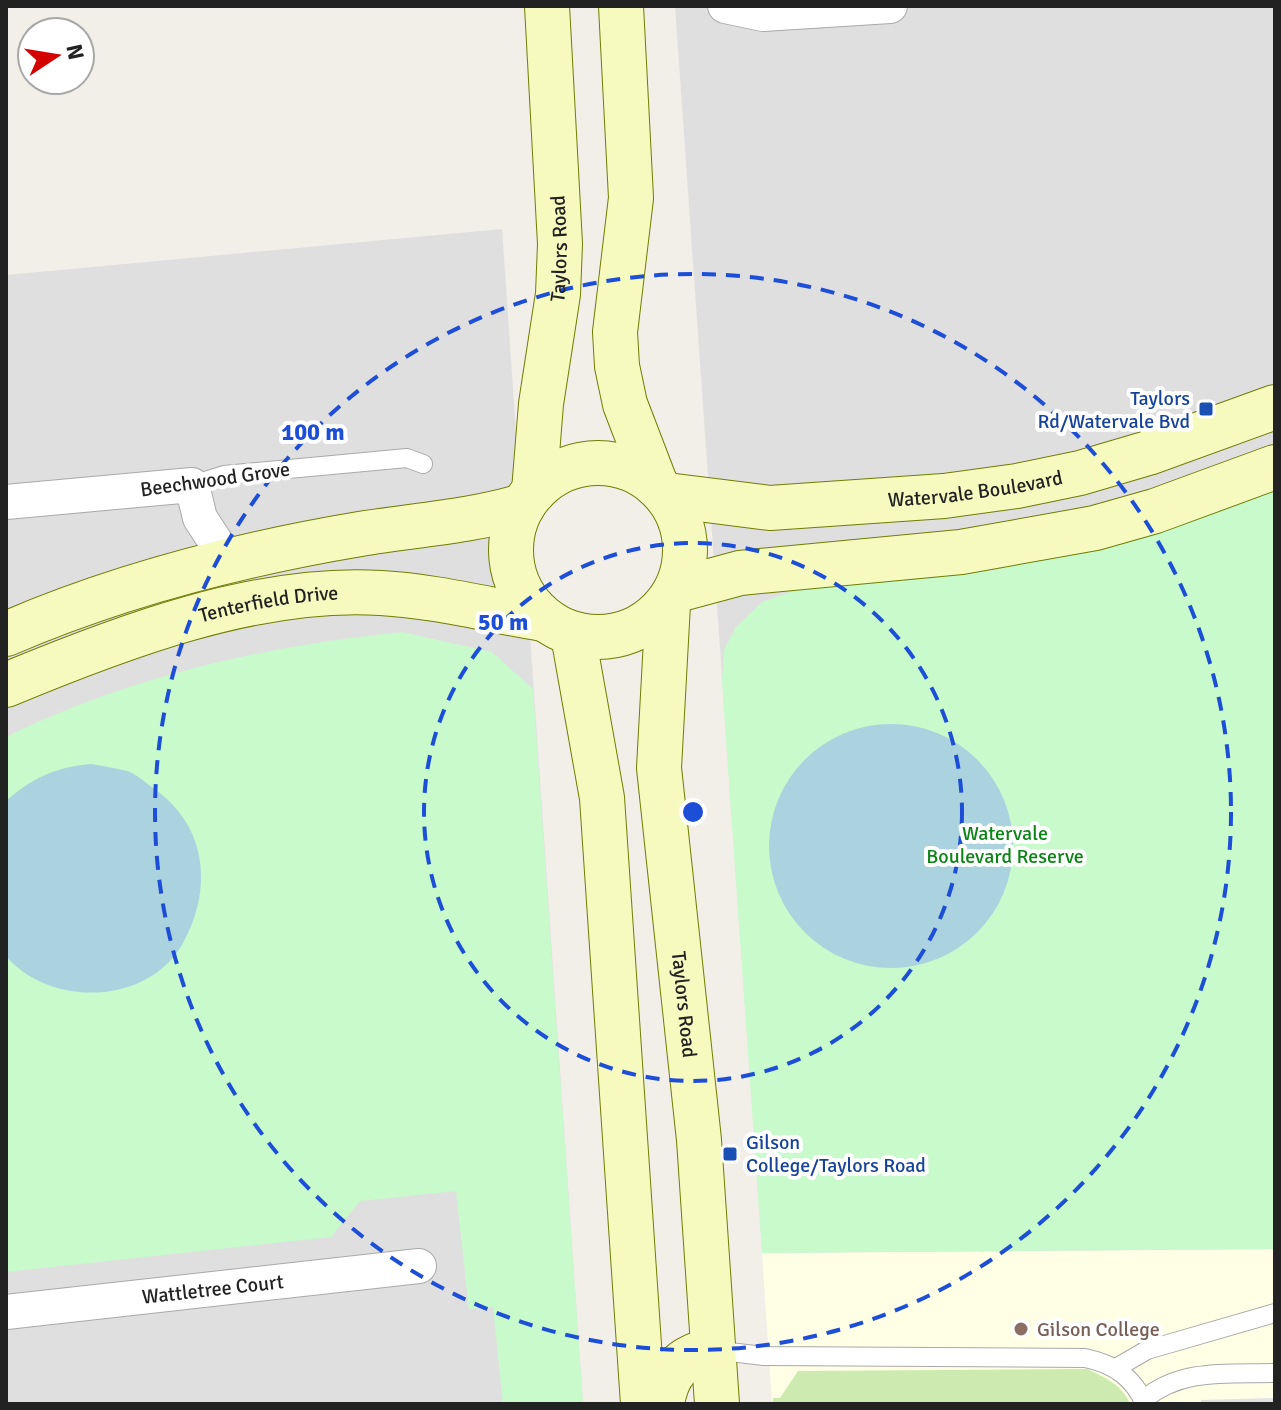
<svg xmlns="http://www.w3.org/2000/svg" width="1281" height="1410" viewBox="0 0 1281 1410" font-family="Signika,sans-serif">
<rect width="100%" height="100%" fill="#f2efe9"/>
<g fill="#e0dfdf">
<polygon points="675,6 1275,6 1275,1404 773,1404"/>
<polygon points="502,229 583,1404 6,1404 6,275"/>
</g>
<polygon fill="#ffffe5" points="1275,1249 1275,1404 772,1404 762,1253"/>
<path fill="#cdebb0" d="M1087 1369C1104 1377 1123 1385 1130 1404H773V1398H780L798 1371Z"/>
<g fill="#c8facc">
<polygon points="1275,472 1275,1249 762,1253 722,683 724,650 736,627 762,602 799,589 996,570"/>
<path d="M402 632 492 652 533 689 583 1404H503L493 1307 469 1309 456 1191 360 1201 331 1237 6 1272V737C131 676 264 646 402 632Z"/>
</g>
<polygon fill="#e2e2e2" points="1275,1398 1275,1404 1201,1404 1201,1400"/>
<g fill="#aad3df">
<circle cx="891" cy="846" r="122"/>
<path d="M91 764C103 766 115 768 127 771 136 774 145 782 153 788 207 825 214 889 182 945 146 1006 49 1007 6 956V801C32 778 56 767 91 764Z"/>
</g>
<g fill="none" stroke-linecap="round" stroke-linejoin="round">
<g stroke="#a9a9a9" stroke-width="20">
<g id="lane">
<polyline points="192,485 224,475 407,458 423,464"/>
<path d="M713 1350 764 1356 1085 1358C1114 1364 1133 1377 1145 1404"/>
<polyline points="1116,1368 1147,1350 1275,1313"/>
<path d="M1143 1400C1181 1368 1227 1374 1275 1373"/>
</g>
</g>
<g stroke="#a9a9a9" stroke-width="36">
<g id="street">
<polyline points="725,6 763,14 890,6"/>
<polyline points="6,502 192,485 200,518 230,564"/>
<path id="s1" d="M6 1312 419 1266"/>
</g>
</g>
<g stroke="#707d05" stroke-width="46">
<g id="secondary">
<polyline points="621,6 631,198 615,332 617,366 625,404 656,485"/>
<circle cx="598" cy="550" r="87"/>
<path id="s2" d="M534 491 541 404 558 294 560 244 547 6"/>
<path id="s3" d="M667 495 770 508 944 496 1017 486 1080 473 1148 453 1275 407"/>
<polyline points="677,590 740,573 961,552 1095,528 1155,511 1275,467"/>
<path id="s4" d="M668 604 659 768 699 1140 717 1404"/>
<path d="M6 634C117 586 241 554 360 534 415 525 469 522 523 506"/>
<polyline points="573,635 602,798 643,1404"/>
<path id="s5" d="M6 685C119 638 257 585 381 593 435 596 489 610 543 619"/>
<path d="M662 1404C667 1372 681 1356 713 1350"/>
</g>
</g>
<use href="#lane" stroke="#fff" stroke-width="18"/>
<use href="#street" stroke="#fff" stroke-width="34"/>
<use href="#secondary" stroke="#f7fabf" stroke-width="44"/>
</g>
<g fill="none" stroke="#1d4ed8" stroke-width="4" stroke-dasharray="14 10">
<circle cx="693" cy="812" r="269"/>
<circle cx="693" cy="812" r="538"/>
</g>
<g fill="#1a4fb4" stroke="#fff" stroke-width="3">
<rect x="1198" y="401" width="16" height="16" rx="4"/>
<rect x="722" y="1146" width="16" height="16" rx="4"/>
</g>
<circle fill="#8d6e63" stroke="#fff" stroke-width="3" cx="1021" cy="1329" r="8"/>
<g text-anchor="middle" stroke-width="8" stroke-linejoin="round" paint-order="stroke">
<g font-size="20" fill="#222" stroke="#fff">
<text dy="7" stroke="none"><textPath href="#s2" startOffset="244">Taylors Road</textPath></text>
<text transform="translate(215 479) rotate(-8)" y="7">Beechwood Grove</text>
<text dy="7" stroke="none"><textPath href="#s3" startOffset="310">Watervale Boulevard</textPath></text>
<text dy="7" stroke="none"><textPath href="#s5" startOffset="276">Tenterfield Drive</textPath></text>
<text dy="7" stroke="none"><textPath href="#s4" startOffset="402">Taylors Road</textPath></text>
<text dy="7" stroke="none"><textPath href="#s1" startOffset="208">Wattletree Court</textPath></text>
</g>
<g font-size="20" fill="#164399" stroke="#fff" text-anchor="end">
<text x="1190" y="405">Taylors<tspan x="1190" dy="23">Rd/Watervale Bvd</tspan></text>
<text x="746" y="1149" text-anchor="start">Gilson<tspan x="746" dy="23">College/Taylors Road</tspan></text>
</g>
<g font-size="20" fill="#0c8416" stroke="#fff">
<text x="1005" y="840">Watervale<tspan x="1005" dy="23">Boulevard Reserve</tspan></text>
</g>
<g font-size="20" fill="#785e54" stroke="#fff" text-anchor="start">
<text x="1037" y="1336">Gilson College</text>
</g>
</g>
<circle cx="693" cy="812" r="12" fill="#1d4ed8" stroke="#fff" stroke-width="4"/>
<g font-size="24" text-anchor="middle" font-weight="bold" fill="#1d4ed8" stroke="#fff" stroke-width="8" stroke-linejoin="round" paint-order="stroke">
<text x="313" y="440">100 m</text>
<text x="503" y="630">50 m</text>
</g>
<rect width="1281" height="1410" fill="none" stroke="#222222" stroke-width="16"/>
<g transform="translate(56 56) rotate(78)"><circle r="38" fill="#ffffff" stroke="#a7a7a7" stroke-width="2"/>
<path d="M0-6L14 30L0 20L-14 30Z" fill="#d40000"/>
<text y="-12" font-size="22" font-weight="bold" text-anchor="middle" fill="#222222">N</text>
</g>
</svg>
